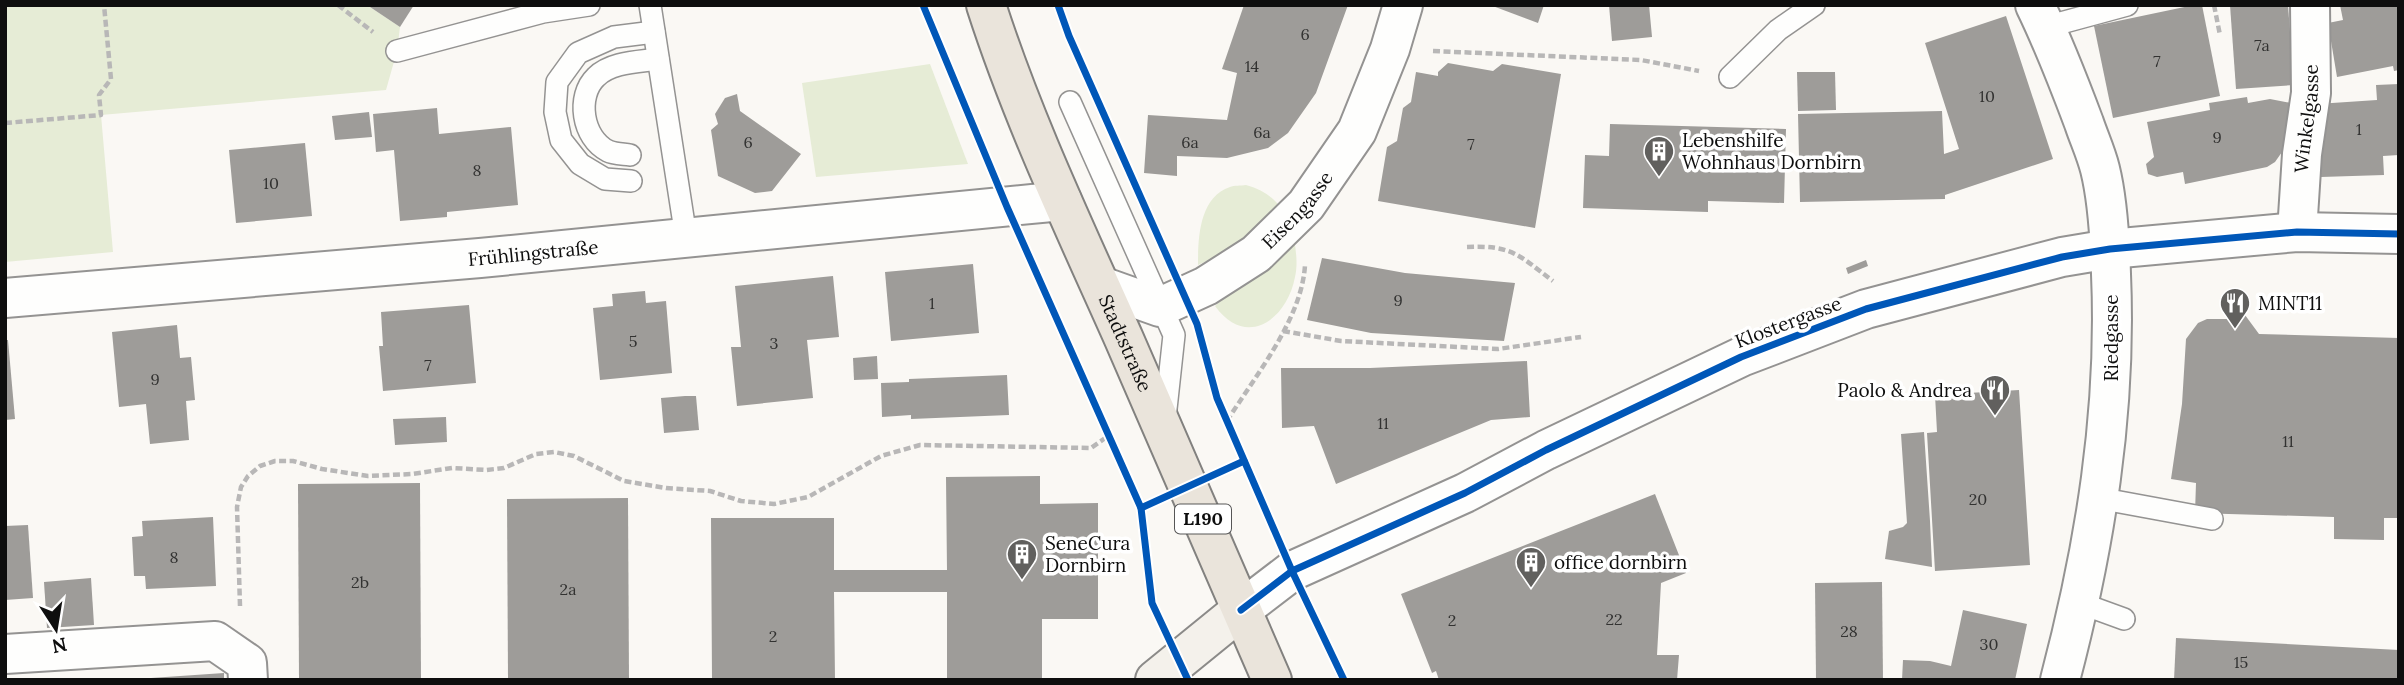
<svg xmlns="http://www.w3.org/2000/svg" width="2404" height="685" viewBox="0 0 2404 685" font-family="Lora,serif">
<rect width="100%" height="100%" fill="#faf8f4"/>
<g fill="#e6ecd6">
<polygon points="5,5 367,5 400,27 397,51 386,90 101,115 113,252 5,262"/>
<polygon points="930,64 968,164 816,177 802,83"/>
<path d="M1246 185C1263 190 1272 196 1283 210L1222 254 1198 265C1198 239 1199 197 1230 187 1234 185 1241 186 1246 185Z"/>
<path d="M1294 238C1296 251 1298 264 1295 277 1287 320 1246 349 1215 306Z"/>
</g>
<g fill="#9e9c99">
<polygon points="367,5 414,5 400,27"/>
<polygon points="1244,5 1348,5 1316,93 1288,133 1268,148 1227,158 1177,156 1177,176 1144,173 1148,115 1227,120 1237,73 1222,69"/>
<polygon points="1490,5 1544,5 1538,23"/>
<polygon points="1609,5 1649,5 1652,37 1612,41"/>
<polygon points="2194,5 2202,5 2220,96 2113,118 2094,26"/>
<polygon points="2230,5 2288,5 2294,85 2236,89"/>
<polygon points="2340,5 2399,5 2399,70 2394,71 2393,66 2337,77 2328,23 2343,20"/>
<polygon points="2006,16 2053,159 1945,195 1945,199 1800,202 1798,114 1942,111 1944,154 1959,149 1925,43"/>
<polygon points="1448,63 1493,71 1502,64 1561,74 1535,228 1378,201 1387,147 1397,141 1403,108 1411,102 1416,72 1438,76 1438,72"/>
<polygon points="1797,72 1835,72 1836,110 1798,111"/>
<polygon points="2399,84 2399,155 2383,156 2384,175 2321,177 2317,104 2377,100 2376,85"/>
<polygon points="737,94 740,111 801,154 772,191 755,193 718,176 711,130 718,124 715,114 725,98"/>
<polygon points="2247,97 2248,103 2270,99 2291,103 2282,152 2275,162 2267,167 2185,184 2183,172 2157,177 2148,174 2146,164 2154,157 2147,122 2210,110 2209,103"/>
<polygon points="437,108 439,134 511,127 518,205 447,212 447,217 400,221 394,150 376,152 373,114"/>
<polygon points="369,112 372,137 335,140 332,116"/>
<polygon points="1610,124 1786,129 1784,203 1708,201 1708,212 1583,208 1585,155 1609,156"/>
<polygon points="305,143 312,216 236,223 229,150"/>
<polygon points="1322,258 1405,273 1515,283 1504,341 1371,333 1307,320"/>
<polygon points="1866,260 1868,266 1848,274 1846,268"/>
<polygon points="973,264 979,333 891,341 885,272"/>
<polygon points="833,276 839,337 807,340 813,398 737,406 731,347 741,347 735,286"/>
<polygon points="645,291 646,303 666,301 672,373 600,380 593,308 613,306 612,294"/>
<polygon points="469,305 476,383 383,391 379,346 383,346 381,312"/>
<polygon points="2245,315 2259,334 2399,338 2399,518 2384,518 2384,540 2334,539 2334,517 2195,513 2196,483 2171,479 2182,404 2186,339 2198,323 2207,319 2227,319 2236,324"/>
<polygon points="177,325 180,358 191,357 195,400 186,401 189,440 150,444 146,404 119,407 112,332"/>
<polygon points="5,340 8,340 15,419 5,420"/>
<polygon points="877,356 878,379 854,380 853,358"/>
<polygon points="1527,361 1530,417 1491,420 1336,484 1314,426 1282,428 1281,368 1370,368"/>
<polygon points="1007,375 1009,415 911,419 911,415 882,417 881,383 909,382 909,379"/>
<polygon points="2019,390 2030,565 1935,571 1927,433 1937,432 1935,395"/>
<polygon points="685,396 696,396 699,430 664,433 661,398"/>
<polygon points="446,417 447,442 395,445 393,419"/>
<polygon points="1924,432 1930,521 1932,567 1885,559 1889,531 1903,527 1907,523 1901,434"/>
<polygon points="1040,476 1040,504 1098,503 1098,619 1042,619 1042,680 947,680 947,592 834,592 835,680 712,680 711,518 834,518 834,570 947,570 946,477"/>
<polygon points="420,483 421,680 299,680 298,484"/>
<polygon points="1655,494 1686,573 1661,583 1657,655 1679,655 1677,680 1439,680 1436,671 1432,673 1401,594"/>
<polygon points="628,498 629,680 508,680 507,499"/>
<polygon points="213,517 216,586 146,589 145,576 134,576 132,537 143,536 142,521"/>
<polygon points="28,525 33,598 5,600 5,526"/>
<polygon points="91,578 94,625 47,628 44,582"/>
<polygon points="1882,582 1883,680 1816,680 1815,583"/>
<polygon points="1963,610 2027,624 2015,680 1902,680 1903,660 1930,661 1951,666"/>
<polygon points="2176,638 2399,650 2399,680 2174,680"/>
<polygon points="224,673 224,680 151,680 151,678"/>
</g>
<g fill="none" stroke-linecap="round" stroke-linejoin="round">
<g stroke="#949392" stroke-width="24">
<g id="service">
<polyline points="650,5 686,237"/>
<polyline points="2046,27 2127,5"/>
<polyline points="397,51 543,12 589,5"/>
<polyline points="1730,77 1778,30 1814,5"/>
<polyline points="1070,102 1174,335 1165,418"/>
<path d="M630 155C624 154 614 154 608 151 582 138 576 96 596 77 611 62 638 62 658 59"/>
<polyline points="631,181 605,179 580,164 561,140 555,112 557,82 578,53 614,37 654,32"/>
<polyline points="2098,498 2212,519"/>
<polyline points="2080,603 2124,619"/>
</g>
</g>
<g stroke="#949392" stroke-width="42">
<g id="minor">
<path d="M2035 5C2054 44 2069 83 2084 123 2089 138 2096 153 2100 169 2108 201 2110 241 2111 274 2117 412 2095 547 2060 680"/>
<path id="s1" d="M2297 232 2302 154 2311 93 2310 5"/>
<path id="s2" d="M1101 286 1160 307 1206 286 1256 254 1306 205 1357 131 1390 49 1403 5"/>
<path id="s3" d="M5 298 480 258 1062 201"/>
<polyline points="5,654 215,641 247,663 248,680"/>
</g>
</g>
<g stroke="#949392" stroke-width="42">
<polyline id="tertiary" points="1241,610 1292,571 1465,493 1546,450 1741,357 1866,309 2062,257 2110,249 2297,232 2399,234"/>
</g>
<g stroke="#8b8a88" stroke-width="42">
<polyline id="secondary" points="1155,680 1241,610"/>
</g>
<g stroke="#82817f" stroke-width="42">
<g id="primary">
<path id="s4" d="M986 5C1023 120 1075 229 1124 339 1174 452 1222 567 1272 680"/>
</g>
</g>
<g stroke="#b8b7b7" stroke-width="4.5" stroke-dasharray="7 3.5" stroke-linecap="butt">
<polyline points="338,5 373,32"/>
<polyline points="2214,5 2220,35"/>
<polyline points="1433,51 1641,60 1699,71"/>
<polyline points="5,123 101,115 99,95 111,79 104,5"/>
<path d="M1467 247C1513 245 1518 255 1553 281"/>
<polyline points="1283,331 1341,341 1498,349 1581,337"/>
<path d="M1227 421C1255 376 1302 319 1305 265"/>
<polyline points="240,606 237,507 241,487 248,476 260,466 275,461 293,461 322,469 368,476 412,474 452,468 486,470 504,468 536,454 554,452 574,456 624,481 666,488 710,491 741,501 774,504 808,497 881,456 920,445 1091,448 1108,436"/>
</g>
<use href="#service" stroke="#fefefd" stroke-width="21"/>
<use href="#minor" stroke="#fefefd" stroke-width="38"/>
<use href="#tertiary" stroke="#fefefd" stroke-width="38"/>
<use href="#secondary" stroke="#f4f1eb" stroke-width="38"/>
<use href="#primary" stroke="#eae4db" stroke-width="38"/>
<g stroke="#fff" stroke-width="11">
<g id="cycleway">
<polyline points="923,5 1007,207 1141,508 1152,603 1188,680"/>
<polyline points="1058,5 1069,36 1197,324 1217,398 1227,421 1292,571 1344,680"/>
<polyline points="1141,508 1244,461"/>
<polyline points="1241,610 1292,571 1465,493 1546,450 1741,357 1866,309 2062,257 2110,249 2297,232 2399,234"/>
</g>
</g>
<use href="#cycleway" stroke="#0057b8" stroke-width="7"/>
</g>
<defs>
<g id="building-pin" transform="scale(1.575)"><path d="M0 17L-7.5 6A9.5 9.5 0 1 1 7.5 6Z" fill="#61605e" stroke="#fff"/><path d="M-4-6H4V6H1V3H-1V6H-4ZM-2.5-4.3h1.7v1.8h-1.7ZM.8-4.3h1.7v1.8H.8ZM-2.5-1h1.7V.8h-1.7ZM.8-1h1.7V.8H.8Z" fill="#fff"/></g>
<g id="restaurant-pin" transform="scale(1.575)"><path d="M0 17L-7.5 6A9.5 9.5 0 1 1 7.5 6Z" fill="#61605e" stroke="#fff"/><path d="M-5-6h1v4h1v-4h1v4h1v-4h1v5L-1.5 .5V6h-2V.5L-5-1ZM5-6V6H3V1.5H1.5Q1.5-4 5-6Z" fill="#fff"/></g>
</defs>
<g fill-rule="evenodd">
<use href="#building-pin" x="1659" y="151"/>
<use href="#restaurant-pin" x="2235" y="303"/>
<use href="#restaurant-pin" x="1995" y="390"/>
<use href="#building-pin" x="1022" y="554"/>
<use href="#building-pin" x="1531" y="562"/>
</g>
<g text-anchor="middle" stroke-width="7" stroke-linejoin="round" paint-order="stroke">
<g font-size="16" fill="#323231">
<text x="1305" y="40">6</text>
<text x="2262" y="51">7a</text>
<text x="2157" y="67">7</text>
<text x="1252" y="72">14</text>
<text x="1987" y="102">10</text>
<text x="2359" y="135">1</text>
<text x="1262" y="138">6a</text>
<text x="2217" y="143">9</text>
<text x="748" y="148">6</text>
<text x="1190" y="148">6a</text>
<text x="1471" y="150">7</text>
<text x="477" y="176">8</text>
<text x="271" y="189">10</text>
<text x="1398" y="306">9</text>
<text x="932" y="309">1</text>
<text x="633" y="347">5</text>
<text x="774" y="349">3</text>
<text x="428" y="371">7</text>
<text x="155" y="385">9</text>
<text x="1383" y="429">11</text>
<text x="2288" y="447">11</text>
<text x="1978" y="505">20</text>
<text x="174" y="563">8</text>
<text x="360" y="588">2b</text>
<text x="568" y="595">2a</text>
<text x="1614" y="625">22</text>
<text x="1452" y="626">2</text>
<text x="1849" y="637">28</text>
<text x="773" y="642">2</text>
<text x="1989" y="650">30</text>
<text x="2241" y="668">15</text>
</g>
<rect fill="#fff" stroke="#565656" stroke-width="2" x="1175" y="504.5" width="56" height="29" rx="5"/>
<g font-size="18" font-weight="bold" fill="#0e0e0e">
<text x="1203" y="525">L190</text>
</g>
<g font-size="19" fill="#0e0e0e" stroke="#fff">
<text dy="7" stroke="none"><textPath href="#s1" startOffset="114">Winkelgasse</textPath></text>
<text dy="7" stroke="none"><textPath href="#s2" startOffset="233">Eisengasse</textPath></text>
<text dy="7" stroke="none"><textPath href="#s3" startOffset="530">Frühlingstraße</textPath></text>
<text transform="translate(1788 322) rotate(-21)" y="7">Klostergasse</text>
<text transform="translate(2111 338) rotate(-90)" y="7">Riedgasse</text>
<text dy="7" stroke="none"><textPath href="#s4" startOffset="366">Stadtstraße</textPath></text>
</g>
<g font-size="19" fill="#0e0e0e" stroke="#fff" text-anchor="start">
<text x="1682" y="147">Lebenshilfe<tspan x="1682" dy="22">Wohnhaus Dornbirn</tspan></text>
<text x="2258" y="310">MINT11</text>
<text x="1972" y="397" text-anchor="end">Paolo &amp; Andrea</text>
<text x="1045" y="550">SeneCura<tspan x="1045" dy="22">Dornbirn</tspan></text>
<text x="1554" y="569">office dornbirn</text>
</g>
</g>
<rect width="2404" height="685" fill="none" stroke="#0e0e0e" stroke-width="14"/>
<g transform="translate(56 629) rotate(168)" stroke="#ffffff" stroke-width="5" paint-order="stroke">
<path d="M0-5L12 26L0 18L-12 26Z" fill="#0e0e0e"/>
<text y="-10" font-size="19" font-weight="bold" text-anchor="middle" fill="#0e0e0e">N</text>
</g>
</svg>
